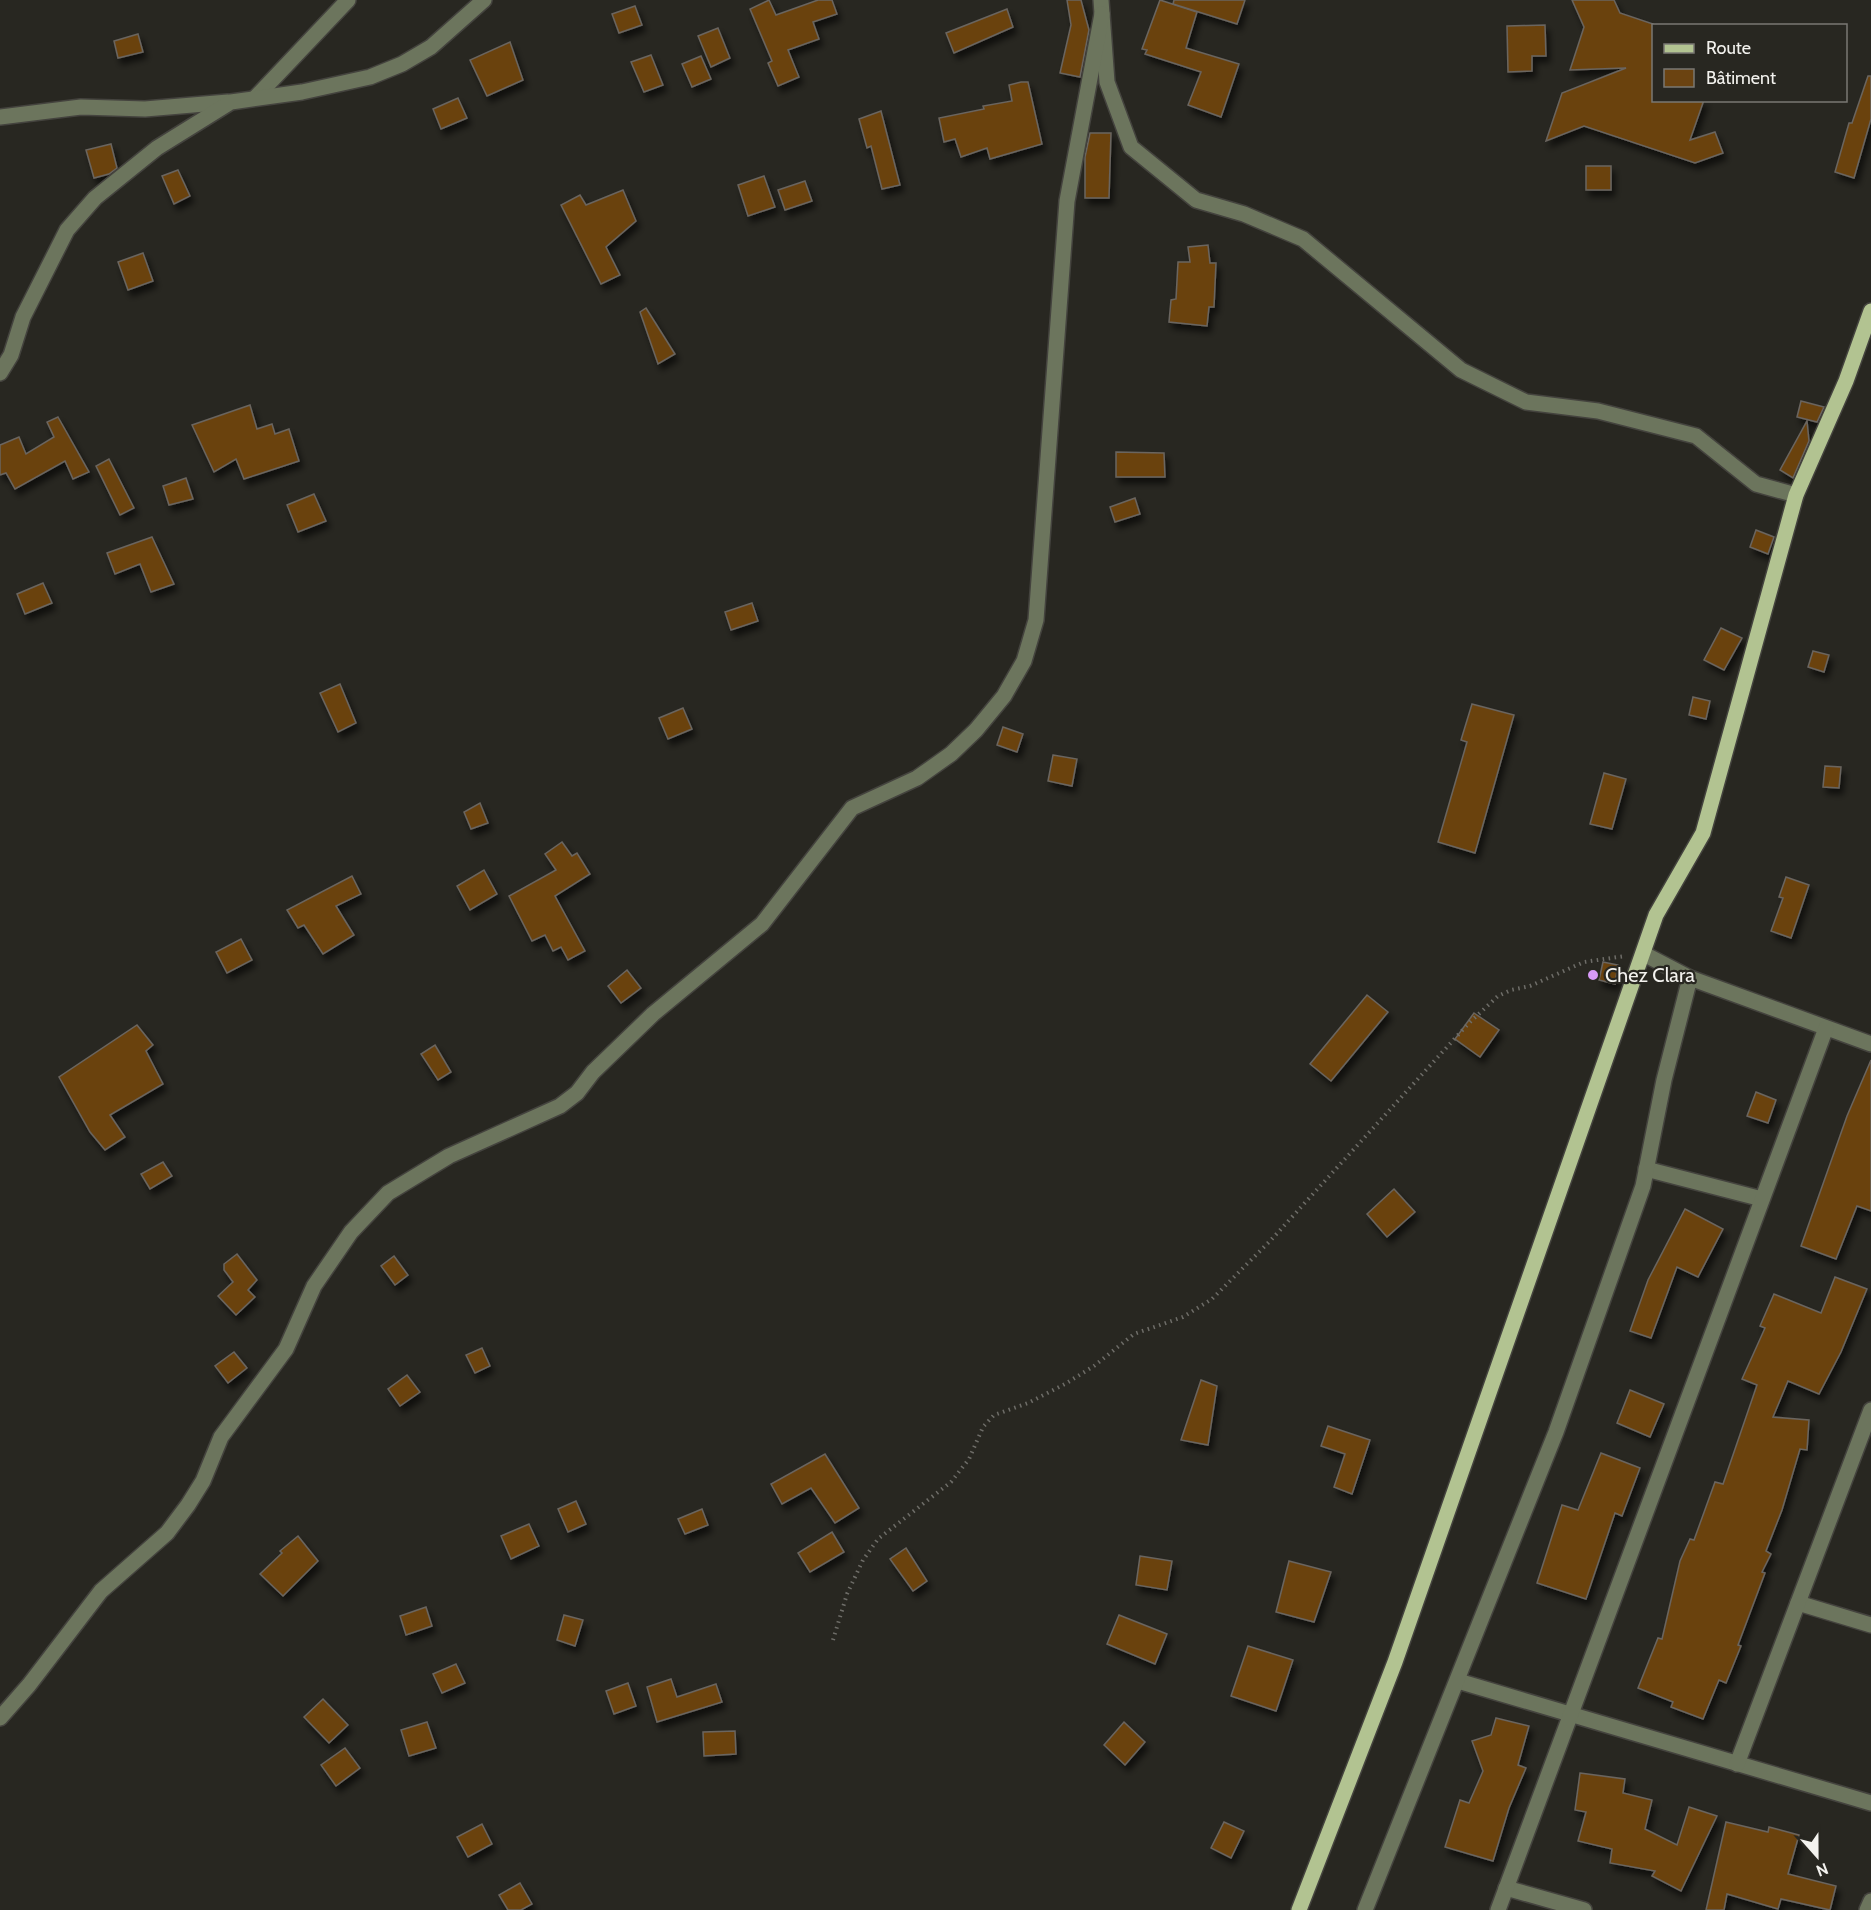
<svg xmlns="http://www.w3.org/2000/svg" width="1871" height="1910" viewBox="0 0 1871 1910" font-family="Cabin,sans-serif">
<defs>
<filter id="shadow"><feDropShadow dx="3.5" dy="6" stdDeviation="3" flood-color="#0009"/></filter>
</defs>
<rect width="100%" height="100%" fill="#282721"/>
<g fill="#6b4311" stroke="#6a655f" stroke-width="1.5" filter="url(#shadow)">
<polygon points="769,0 776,15 818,0 832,0 837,14 813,22 819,39 788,50 799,77 778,86 768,63 772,61 750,9"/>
<polygon points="1067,0 1081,0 1089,30 1080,77 1060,73 1071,25"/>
<polygon points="1160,0 1197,12 1186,48 1239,64 1221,117 1188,105 1201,72 1145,54 1147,50 1142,49"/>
<polygon points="1174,0 1245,0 1237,24 1173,4"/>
<polygon points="1572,0 1614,0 1620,13 1653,24 1653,100 1704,100 1690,140 1715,132 1723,153 1695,163 1584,126 1546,141 1562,93 1626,68 1570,70 1584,27"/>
<polygon points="635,6 642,25 619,33 612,14"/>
<polygon points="1007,9 1013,27 954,53 946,33"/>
<polygon points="1545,25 1546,56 1532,56 1532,71 1508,72 1507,26"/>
<polygon points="718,28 730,58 711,67 698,36"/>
<polygon points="138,34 143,52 118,58 114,41"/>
<polygon points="510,42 523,80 487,96 470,60"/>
<polygon points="651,55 663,85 644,92 631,62"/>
<polygon points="701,56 711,79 692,87 682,64"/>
<polygon points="1868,76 1871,76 1871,119 1854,178 1835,172 1849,123 1852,123"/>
<polygon points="1021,82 1028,82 1042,144 990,159 987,148 961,157 955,139 944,142 939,118 984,109 983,106 1012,101 1009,85"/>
<polygon points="458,98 467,118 441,129 433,109"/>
<polygon points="881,111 900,185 882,189 871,146 867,148 859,119"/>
<polygon points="1090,133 1111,133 1109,198 1085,198 1085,157"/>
<polygon points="111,144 117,168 109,174 94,178 86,150"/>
<rect x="1586" y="166" width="25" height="24"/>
<polygon points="178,170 190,196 174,204 162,176"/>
<polygon points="764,176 775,207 748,216 738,185"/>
<polygon points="805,181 812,201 785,210 778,190"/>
<polygon points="623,190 636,221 606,247 620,275 601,284 561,205 580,195 586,205"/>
<polygon points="1208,245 1210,263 1216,263 1214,307 1209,307 1207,326 1169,322 1171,300 1176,299 1178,262 1190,262 1188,247"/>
<polygon points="143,253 153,281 128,290 118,262"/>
<polygon points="646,308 675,354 658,364 640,312"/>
<polygon points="1801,401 1824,407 1817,422 1797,417"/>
<polygon points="250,405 257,429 272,424 275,434 289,429 299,461 244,479 236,459 214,472 192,425"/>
<polygon points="58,417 89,472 73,479 65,461 15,489 6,473 0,475 0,445 19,437 26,454 54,437 47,422"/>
<polygon points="1807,421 1809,441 1793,478 1780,470"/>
<polygon points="1116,452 1164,453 1165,477 1116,477"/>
<polygon points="109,459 134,508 120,515 96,466"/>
<polygon points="186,478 193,499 169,505 163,486"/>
<polygon points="314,494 326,521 298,532 287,505"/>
<polygon points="1135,498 1140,514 1115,522 1110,507"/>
<polygon points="1756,530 1774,537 1768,554 1750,547"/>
<polygon points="152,537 174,584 151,592 140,564 115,574 107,553"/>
<polygon points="43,583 52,603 25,614 17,594"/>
<polygon points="752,603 758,621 731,630 725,612"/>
<polygon points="1721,628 1742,638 1724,670 1704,660"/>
<polygon points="1813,651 1829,655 1824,672 1808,667"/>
<polygon points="340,684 356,723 338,732 320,693"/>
<polygon points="1693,697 1710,701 1706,719 1689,715"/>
<polygon points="1472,704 1514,715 1475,853 1438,842 1467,742 1461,740"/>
<polygon points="683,708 692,729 668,739 659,718"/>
<polygon points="1003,727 1023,734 1017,752 997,745"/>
<polygon points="1053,755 1077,759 1072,786 1048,781"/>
<polygon points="1825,766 1841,767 1839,788 1823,787"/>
<polygon points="1604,773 1626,779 1612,829 1590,824"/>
<polygon points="480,803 488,823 471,829 464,812"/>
<polygon points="562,842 572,856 577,853 590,874 555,896 585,951 568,960 561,947 553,951 545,935 532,941 509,896 556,870 545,854"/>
<polygon points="484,870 497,894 470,910 457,886"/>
<polygon points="352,876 361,894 336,906 354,935 323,954 304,925 298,928 287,910"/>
<polygon points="1786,877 1809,885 1791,938 1771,931 1783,898 1779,897"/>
<polygon points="241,939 252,960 227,973 216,952"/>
<polygon points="1603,962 1618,965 1615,984 1599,980"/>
<polygon points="627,970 641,988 621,1003 608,986"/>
<polygon points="1367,995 1388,1012 1331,1081 1310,1064"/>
<polygon points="1474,1013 1499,1030 1480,1057 1455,1039"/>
<polygon points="137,1025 153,1045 146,1051 163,1084 110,1115 125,1137 105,1150 90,1132 59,1077"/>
<polygon points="435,1045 451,1072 438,1080 421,1054"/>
<polygon points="1871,1060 1871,1211 1857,1206 1836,1259 1801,1246 1847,1116"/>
<polygon points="1756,1092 1776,1100 1768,1123 1747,1116"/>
<polygon points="163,1162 172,1176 150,1189 141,1174"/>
<polygon points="1394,1189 1415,1212 1387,1237 1367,1214"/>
<polygon points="1685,1209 1723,1229 1698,1277 1677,1267 1651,1338 1630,1331 1648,1280"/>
<polygon points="237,1254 257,1280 248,1290 255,1297 236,1315 218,1296 233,1282 224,1270 224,1264"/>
<polygon points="394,1256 408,1275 395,1285 381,1266"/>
<polygon points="1835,1277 1867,1289 1841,1352 1819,1394 1788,1381 1773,1417 1809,1420 1807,1450 1800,1449 1782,1510 1766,1551 1771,1554 1762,1572 1765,1573 1738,1645 1741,1646 1726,1683 1719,1680 1703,1719 1671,1707 1673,1702 1638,1688 1658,1638 1662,1639 1680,1561 1690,1539 1694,1540 1715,1482 1723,1484 1757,1385 1742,1379 1765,1328 1760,1326 1774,1294 1821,1313"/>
<polygon points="482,1348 490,1366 475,1373 466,1355"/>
<polygon points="234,1352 247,1368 228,1383 215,1366"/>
<polygon points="407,1375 420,1392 400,1406 388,1389"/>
<polygon points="1201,1380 1217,1386 1208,1445 1181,1440"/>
<polygon points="1630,1390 1664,1404 1650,1437 1617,1423"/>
<polygon points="1328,1426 1370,1440 1352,1494 1334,1487 1345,1454 1321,1446"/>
<polygon points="1601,1453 1640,1468 1622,1516 1615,1513 1586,1599 1537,1583 1562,1505 1578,1510"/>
<polygon points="825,1454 859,1508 835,1523 811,1488 782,1504 771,1484"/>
<polygon points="576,1501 586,1524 568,1532 558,1509"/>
<polygon points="702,1509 708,1525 685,1534 678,1519"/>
<polygon points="529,1524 539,1546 511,1559 501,1536"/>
<polygon points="832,1532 844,1552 810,1572 798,1553"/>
<polygon points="298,1536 318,1561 283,1596 260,1574 282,1553 280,1551"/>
<polygon points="906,1548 927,1581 913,1591 890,1559"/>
<polygon points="1140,1556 1172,1561 1167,1590 1136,1585"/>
<polygon points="1289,1561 1331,1572 1314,1622 1276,1612"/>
<polygon points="426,1607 432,1626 406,1635 400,1616"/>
<polygon points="564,1615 583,1620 575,1646 557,1640"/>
<polygon points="1119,1615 1167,1634 1155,1664 1107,1644"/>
<polygon points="1248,1646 1293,1660 1276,1711 1231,1696"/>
<polygon points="456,1664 465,1683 442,1693 433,1674"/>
<polygon points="671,1679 677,1697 716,1684 722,1702 657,1722 647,1687"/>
<polygon points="628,1683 636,1706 614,1714 606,1691"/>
<polygon points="323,1699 348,1725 329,1743 304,1717"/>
<polygon points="1496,1718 1529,1726 1518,1765 1526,1768 1509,1808 1493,1861 1445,1847 1460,1800 1469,1803 1483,1771 1472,1741 1491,1735"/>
<polygon points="427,1722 436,1748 409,1756 401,1730"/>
<polygon points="1124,1722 1145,1742 1125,1765 1104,1745"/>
<polygon points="735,1731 736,1754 704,1756 703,1732"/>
<polygon points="345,1748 360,1768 336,1786 321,1765"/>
<polygon points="1580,1773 1625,1779 1623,1793 1652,1800 1645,1829 1677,1845 1689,1807 1717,1816 1681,1891 1652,1876 1655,1871 1610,1863 1612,1849 1578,1841 1586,1812 1575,1810"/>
<polygon points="1224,1822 1244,1831 1231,1858 1211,1848"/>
<polygon points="1726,1822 1768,1832 1769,1827 1799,1835 1788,1874 1836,1886 1830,1910 1781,1899 1778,1909 1727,1894 1724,1910 1706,1910"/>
<polygon points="482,1824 492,1844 468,1857 457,1837"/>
<polygon points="520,1883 532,1904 521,1910 508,1910 499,1895"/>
</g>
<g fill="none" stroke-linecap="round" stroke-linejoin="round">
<g stroke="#44433e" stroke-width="18">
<g id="minor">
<polyline points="1101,0 1107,82 1131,147 1196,200 1244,214 1303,239 1461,370 1526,402 1598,411 1696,436 1756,484 1796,495"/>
<polyline points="256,97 348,0"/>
<polyline points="0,117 81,107 145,109 228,102"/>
<polyline points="0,373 11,355 23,317 67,230 95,198 157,148 231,102 302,92 370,77 402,64 431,47 484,0"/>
<polyline points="1644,954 1690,978 1871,1044"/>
<polyline points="1646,1169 1762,1199"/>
<polyline points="1798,1603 1871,1625"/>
<polyline points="1458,1681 1871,1803"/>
<polyline points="0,1718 29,1685 101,1591 167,1533 188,1505 203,1481 221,1437 286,1349 314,1286 351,1232 388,1193 449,1156 560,1106 577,1093 593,1072 653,1014 762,924 852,808 917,778 951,754 976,730 1004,696 1024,661 1036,620 1067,201 1102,14"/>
<polyline points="1737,1764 1871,1410"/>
<polyline points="1506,1888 1584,1910"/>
<polyline points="1365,1910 1556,1432 1643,1186 1664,1080 1690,978"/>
<polyline points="1498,1910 1826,1028"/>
<polyline points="1867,1910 1871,1901"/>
</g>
</g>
<g stroke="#44433e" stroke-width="18">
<polyline id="major" points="1299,1910 1395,1662 1656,915 1703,833 1796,495 1846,381 1871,311"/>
</g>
<polyline stroke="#6e6d68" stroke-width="4" stroke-dasharray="1.5 4.5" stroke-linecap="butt" points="833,1640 847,1594 863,1560 878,1539 951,1482 969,1459 983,1427 994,1415 1028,1403 1065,1384 1094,1366 1134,1334 1183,1317 1212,1299 1271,1240 1468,1024 1498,996 1511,990 1530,986 1584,962 1625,956"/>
<use href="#minor" stroke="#6c755d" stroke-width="15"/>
<use href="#major" stroke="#b2c391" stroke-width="15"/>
</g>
<circle fill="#d89af8" stroke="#282721" stroke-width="2" cx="1593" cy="975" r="6"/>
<g text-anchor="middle" stroke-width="4.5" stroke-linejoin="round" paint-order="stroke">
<g font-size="20" fill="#f3f2ee" stroke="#282721" text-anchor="start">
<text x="1605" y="982">Chez Clara</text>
</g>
</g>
<rect x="1652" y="24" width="195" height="78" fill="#282721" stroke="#797873" stroke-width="1.5"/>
<rect x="1664" y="44" width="30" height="9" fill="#b2c391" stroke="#797873" stroke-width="1.5"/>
<text x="1706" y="54" font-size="18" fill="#f3f2ee">Route</text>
<rect x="1664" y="69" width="30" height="18" fill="#6b4311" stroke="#797873" stroke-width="1.5"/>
<text x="1706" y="84" font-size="18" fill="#f3f2ee">Bâtiment</text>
<g transform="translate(1817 1856) rotate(159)" stroke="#282721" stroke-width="4.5" paint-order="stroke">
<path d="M0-4.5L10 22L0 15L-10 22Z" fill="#f3f2ee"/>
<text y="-9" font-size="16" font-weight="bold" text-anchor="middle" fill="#f3f2ee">N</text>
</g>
</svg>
